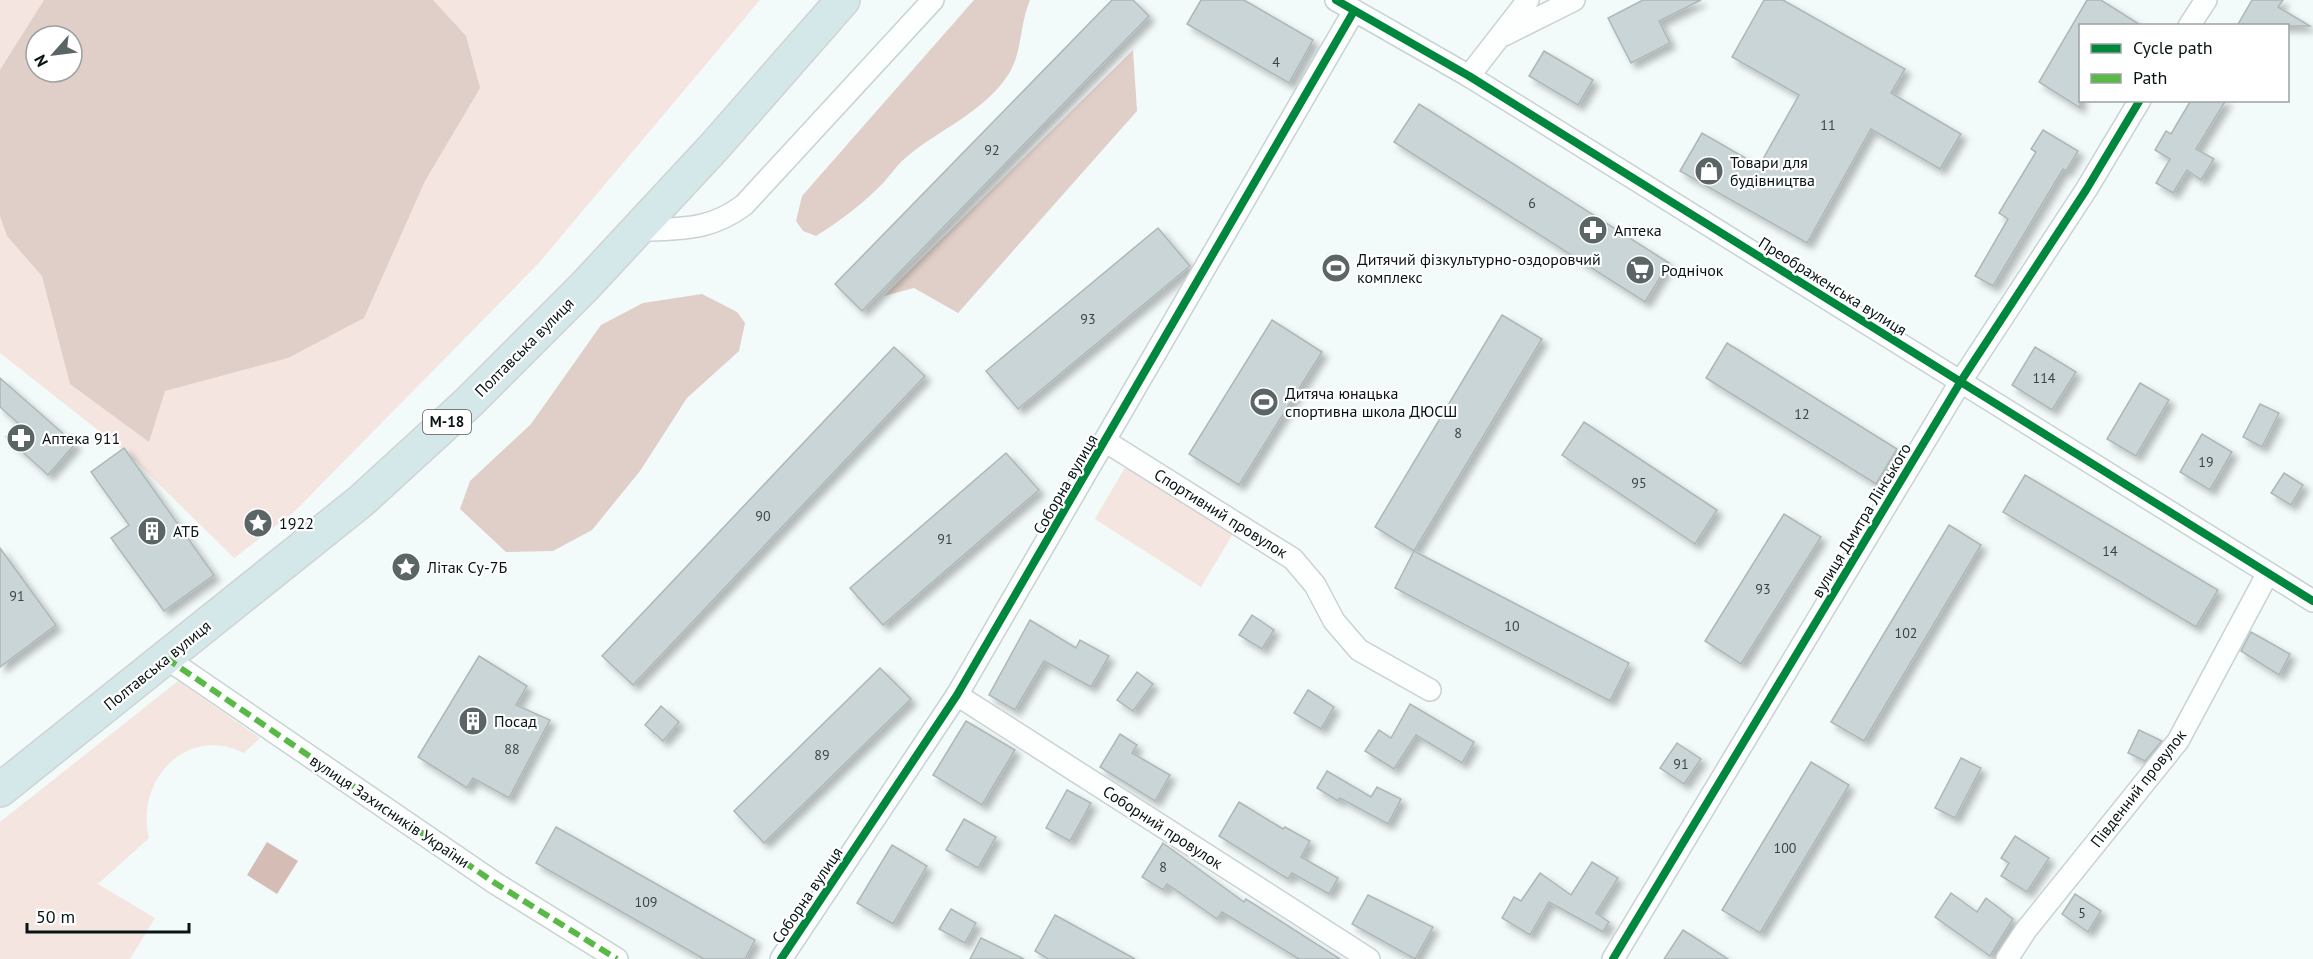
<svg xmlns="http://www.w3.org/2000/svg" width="2313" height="959" viewBox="0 0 2313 959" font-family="'PT Sans',sans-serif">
<defs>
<filter id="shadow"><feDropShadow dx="5.5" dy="5.5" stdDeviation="3" flood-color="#0004"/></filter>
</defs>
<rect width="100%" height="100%" fill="#f3fafa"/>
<g fill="#f5e5e0" fill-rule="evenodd">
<path d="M0 0H760L538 264 294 512 234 558 127 453 0 353ZM36 36H72V72H36Z"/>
<polygon points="1127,464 1236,529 1201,587 1095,519"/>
<path d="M178 681 260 738 244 753C186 724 135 781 149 838L98 884 155 918 130 959H0V822Z"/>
</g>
<g fill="#e0cec8" fill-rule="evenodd">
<path d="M44 0H433L466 36 480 88 425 181 364 318 288 358 165 391 149 442 70 384 42 276 7 236 0 216V70ZM36 36H72V72H36Z"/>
<path d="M974 0H1030C1019 25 1023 55 1006 78 980 115 935 131 902 161 896 167 890 175 884 182 865 202 839 222 816 236L803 231 796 221 802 196Z"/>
<polygon points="1133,50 1137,111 958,313 914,288 884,296"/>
<polygon points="702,294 737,312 745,323 739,351 687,398 640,471 592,530 553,551 506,552 460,509 470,481 531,424 601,325 643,303"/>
</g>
<polygon fill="#d5bcb5" points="267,842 298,861 277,894 247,875"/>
<g fill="#c9d5d6" stroke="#aeb7b7" stroke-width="1.5" filter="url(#shadow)">
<polygon points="1112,0 1133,0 1149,16 862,311 835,284"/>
<polygon points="1201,0 1244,0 1313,40 1289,83 1187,24"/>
<polygon points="1643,0 1701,0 1659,21 1670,43 1631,63 1608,18"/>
<polygon points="1764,0 1783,0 1905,69 1891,93 1961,134 1940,169 1871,129 1807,243 1680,171 1702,133 1759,166 1799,95 1732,57"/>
<polygon points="2087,0 2101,0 2142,26 2080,26 2080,108 2039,82"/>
<polygon points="2252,0 2283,0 2278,7 2310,26 2237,26"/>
<polygon points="1544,51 1593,80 1578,105 1529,76"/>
<polygon points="2191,100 2226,100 2196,149 2214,159 2201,180 2187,170 2173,193 2156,183 2170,159 2155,150 2166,131 2171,134"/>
<polygon points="1419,104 1669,263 1645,302 1394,142"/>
<polygon points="2043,130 2078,151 2066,171 2063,169 1993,286 1975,276 2008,219 1999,213 2036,152 2031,149"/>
<polygon points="1158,228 1190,266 1018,409 986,371"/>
<polygon points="1502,315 1542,339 1414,551 1375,527"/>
<polygon points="1272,320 1322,352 1239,485 1189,454"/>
<polygon points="1727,343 1897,449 1876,484 1706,378"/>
<polygon points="894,347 925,376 633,685 602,656"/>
<polygon points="2035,347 2076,372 2052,410 2012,385"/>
<polygon points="0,378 75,444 48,475 6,437 18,423 0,407"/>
<polygon points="2140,383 2169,400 2136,456 2107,439"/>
<polygon points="2260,404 2279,413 2262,447 2243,437"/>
<polygon points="1584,422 1717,510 1695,544 1562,455"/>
<polygon points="2202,434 2232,452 2210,490 2180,472"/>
<polygon points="124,448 214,575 164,611 111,538 129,525 91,472"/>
<polygon points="1006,453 1039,490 883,625 850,588"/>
<polygon points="2284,473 2303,485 2291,505 2271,493"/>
<polygon points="2025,475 2218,590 2196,627 2003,512"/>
<polygon points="1784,514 1821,537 1741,664 1705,641"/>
<polygon points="1949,525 1981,545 1864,741 1831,722"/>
<polygon points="0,548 56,625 0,667"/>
<polygon points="1414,551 1629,663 1610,701 1395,588"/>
<polygon points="1252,615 1274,630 1262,649 1239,635"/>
<polygon points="1030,620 1076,648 1080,640 1109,656 1091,687 1044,661 1015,710 989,695"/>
<polygon points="2251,632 2290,654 2279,675 2241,651"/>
<polygon points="479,656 527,686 516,705 550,720 509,798 473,778 467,788 418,757"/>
<polygon points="880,668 911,699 764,843 734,811"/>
<polygon points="1137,672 1153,684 1133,711 1117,700"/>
<polygon points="1308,690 1334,707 1321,729 1294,713"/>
<polygon points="1410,704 1474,742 1462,763 1416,735 1394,769 1365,751 1379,730 1391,738"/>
<polygon points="661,706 679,722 663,741 645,725"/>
<polygon points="966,721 1015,750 982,805 933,775"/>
<polygon points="2139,730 2162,741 2145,761 2128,753"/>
<polygon points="1120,734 1137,745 1132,753 1170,775 1155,801 1100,767"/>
<polygon points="1677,743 1701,759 1684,784 1660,768"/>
<polygon points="1961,758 1981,768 1955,818 1935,808"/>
<polygon points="1811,762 1849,785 1760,933 1722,910"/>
<polygon points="1327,771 1371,797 1377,787 1401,799 1388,824 1340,798 1338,801 1317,788"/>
<polygon points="1067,790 1091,803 1070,841 1046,828"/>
<polygon points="1239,802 1283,829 1285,827 1310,841 1301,857 1338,878 1329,894 1292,873 1288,879 1219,836"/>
<polygon points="964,819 996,837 978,868 946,850"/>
<polygon points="556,827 755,940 745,959 704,959 536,863"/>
<polygon points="2015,836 2049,858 2027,892 2001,876 2009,863 2001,858"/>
<polygon points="1163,843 1244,902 1246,899 1340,959 1299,959 1222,912 1217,919 1167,884 1163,890 1142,877"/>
<polygon points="892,845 927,866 893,924 857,903"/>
<polygon points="1592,862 1618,878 1596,913 1609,922 1603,932 1549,902 1530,935 1502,918 1514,897 1521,901 1540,873 1571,895"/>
<polygon points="1951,893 1977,912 1986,898 2013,919 1990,956 1935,917"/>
<polygon points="2075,894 2101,911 2088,932 2062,914"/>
<polygon points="1368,895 1433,927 1415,959 1352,924"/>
<polygon points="951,909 976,923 965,943 939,929"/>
<polygon points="1055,915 1135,959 1048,959 1035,951"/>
<polygon points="1683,930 1728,959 1664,959"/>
<polygon points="981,938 1024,959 970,959"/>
</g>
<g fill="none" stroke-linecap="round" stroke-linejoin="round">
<g stroke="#c9d2d2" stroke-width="24">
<g id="street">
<polyline points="1336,0 1469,76 2313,601"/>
<polyline points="2189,26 2206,0"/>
<polyline points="1504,35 1574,0"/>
<polyline points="1469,76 1528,0"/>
<path d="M636 231C679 228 708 232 744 205L933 0"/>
<polyline points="1105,441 1293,559 1315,585 1334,621 1359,650 1430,690"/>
<polyline points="166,658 495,883 617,959"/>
<polyline points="957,695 1369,959"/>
<polyline points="781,959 957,695 1354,11"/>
<polyline points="1613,959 1961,381 2086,190 2140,100"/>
<polyline points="2007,959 2026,930 2178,741 2268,573"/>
</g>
</g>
<g stroke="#cfd3d3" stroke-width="36">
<polyline id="highway" points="0,790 361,501 468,403 585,286 715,146 843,0"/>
</g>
<use href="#street" stroke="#fdfefe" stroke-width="21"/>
<use href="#highway" stroke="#d4e7e9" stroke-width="33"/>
<polyline stroke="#58b947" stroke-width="6" stroke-dasharray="12 6" stroke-linecap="butt" points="166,658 495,883 617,959"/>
<g stroke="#fff" stroke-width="11">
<g id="cycleway">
<polyline points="1336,0 1469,76 2313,601"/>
<polyline points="781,959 957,695 1354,11"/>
<polyline points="1613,959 1961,381 2086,190 2140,100"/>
</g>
</g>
<use href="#cycleway" stroke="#00873e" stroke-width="8"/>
</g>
<defs>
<g id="shop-disc" transform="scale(1.5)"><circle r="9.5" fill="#5b6565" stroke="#fff"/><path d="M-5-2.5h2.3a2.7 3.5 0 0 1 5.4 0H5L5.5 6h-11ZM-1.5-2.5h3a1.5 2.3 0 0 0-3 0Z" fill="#fff"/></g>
<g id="pharmacy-disc" transform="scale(1.5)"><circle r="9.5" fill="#5b6565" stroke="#fff"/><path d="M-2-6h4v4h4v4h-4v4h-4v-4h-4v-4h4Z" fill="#fff"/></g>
<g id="stadium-disc" transform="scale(1.5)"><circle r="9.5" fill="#5b6565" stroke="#fff"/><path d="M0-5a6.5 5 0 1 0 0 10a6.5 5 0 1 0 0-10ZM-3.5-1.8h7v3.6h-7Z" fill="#fff"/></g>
<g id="supermarket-disc" transform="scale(1.5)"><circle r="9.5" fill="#5b6565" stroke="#fff"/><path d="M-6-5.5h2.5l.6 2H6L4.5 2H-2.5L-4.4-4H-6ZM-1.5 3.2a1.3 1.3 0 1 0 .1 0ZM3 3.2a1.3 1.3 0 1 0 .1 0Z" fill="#fff"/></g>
<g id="sight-disc" transform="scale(1.5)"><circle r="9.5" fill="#5b6565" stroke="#fff"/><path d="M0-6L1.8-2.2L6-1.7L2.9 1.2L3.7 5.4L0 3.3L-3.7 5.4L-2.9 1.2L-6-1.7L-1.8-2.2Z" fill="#fff"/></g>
<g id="building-disc" transform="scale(1.5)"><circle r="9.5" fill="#5b6565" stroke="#fff"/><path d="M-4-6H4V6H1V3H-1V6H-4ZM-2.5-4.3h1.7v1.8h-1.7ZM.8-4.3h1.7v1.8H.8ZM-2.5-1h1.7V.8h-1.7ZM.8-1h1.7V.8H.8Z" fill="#fff"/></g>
</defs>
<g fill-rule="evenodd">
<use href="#shop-disc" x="1709" y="171"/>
<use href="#pharmacy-disc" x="1593" y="230"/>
<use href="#stadium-disc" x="1336" y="268"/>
<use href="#supermarket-disc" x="1640" y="270"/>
<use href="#stadium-disc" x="1264" y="402"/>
<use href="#pharmacy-disc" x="21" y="438"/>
<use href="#sight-disc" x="258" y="523"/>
<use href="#building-disc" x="152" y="531"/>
<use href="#sight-disc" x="406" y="567"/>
<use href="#building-disc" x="473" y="721"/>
</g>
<g text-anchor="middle" stroke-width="4.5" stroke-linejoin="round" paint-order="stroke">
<g font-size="14" fill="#394545">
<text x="1276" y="67">4</text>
<text x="1828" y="130">11</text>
<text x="992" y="155">92</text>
<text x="1532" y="208">6</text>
<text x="1088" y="324">93</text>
<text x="2044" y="383">114</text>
<text x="1802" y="419">12</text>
<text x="1458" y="438">8</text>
<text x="2206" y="467">19</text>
<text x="1639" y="488">95</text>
<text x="763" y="521">90</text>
<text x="945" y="544">91</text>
<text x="2110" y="556">14</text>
<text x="1763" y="594">93</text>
<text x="17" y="601">91</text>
<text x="1512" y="631">10</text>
<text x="1906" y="638">102</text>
<text x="512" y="754">88</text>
<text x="822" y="760">89</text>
<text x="1681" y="769">91</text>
<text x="1785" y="853">100</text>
<text x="1163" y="872">8</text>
<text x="646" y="907">109</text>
<text x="2082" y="918">5</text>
</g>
<rect fill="#fff" stroke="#535b5b" stroke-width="1.5" x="423" y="410" width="48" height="24" rx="4.5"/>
<g font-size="15" font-weight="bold" fill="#091515">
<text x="447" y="427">М-18</text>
</g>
<g font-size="16" fill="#091515" stroke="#fff" text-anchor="start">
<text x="1730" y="168">Товари для<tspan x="1730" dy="18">будівництва</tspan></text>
<text x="1614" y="236">Аптека</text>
<text x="1357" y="265">Дитячий фізкультурно-оздоровчий<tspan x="1357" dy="18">комплекс</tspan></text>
<text x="1661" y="276">Роднічок</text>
<text x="1285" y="399">Дитяча юнацька<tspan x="1285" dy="18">спортивна школа ДЮСШ</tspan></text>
<text x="42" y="444">Аптека 911</text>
<text x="279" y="529">1922</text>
<text x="173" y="537">АТБ</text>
<text x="427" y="573">Літак Су-7Б</text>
<text x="494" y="727">Посад</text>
</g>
<g font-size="16" fill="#091515" stroke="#fff">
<text transform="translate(1833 286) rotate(32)" y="6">Преображенська вулиця</text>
<text transform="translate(524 347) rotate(-45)" y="6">Полтавська вулиця</text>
<text transform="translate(1065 484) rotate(-60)" y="6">Соборна вулиця</text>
<text transform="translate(1221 513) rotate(32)" y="6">Спортивний провулок</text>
<text transform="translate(1861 520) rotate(-59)" y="6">вулиця Дмитра Лінського</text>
<text transform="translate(157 665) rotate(-39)" y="6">Полтавська вулиця</text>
<text transform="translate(2138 788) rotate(-52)" y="6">Південний провулок</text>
<text transform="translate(390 811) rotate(34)" y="6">вулиця Захисників України</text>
<text transform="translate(1163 827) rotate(33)" y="6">Соборний провулок</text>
<text transform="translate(807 895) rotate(-56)" y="6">Соборна вулиця</text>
</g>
</g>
<rect x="2079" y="24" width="210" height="78" fill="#ffffff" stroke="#9da1a1" stroke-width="1.5"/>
<rect x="2091" y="44" width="30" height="9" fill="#00873e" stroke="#9da1a1" stroke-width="1.5"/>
<text x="2133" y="54" font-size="18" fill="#091515">Cycle path</text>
<rect x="2091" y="74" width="30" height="9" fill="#58b947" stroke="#9da1a1" stroke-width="1.5"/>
<text x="2133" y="84" font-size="18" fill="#091515">Path</text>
<g transform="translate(54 54) rotate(242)"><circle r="28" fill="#ffffff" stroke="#9da1a1" stroke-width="1.5"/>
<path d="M0-4.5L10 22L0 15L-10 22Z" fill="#5b6565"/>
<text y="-9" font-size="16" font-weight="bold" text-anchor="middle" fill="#091515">N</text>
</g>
<path d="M27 923v9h162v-9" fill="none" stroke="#091515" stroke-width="3"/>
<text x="36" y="923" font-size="18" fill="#091515" stroke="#ffffff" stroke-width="4.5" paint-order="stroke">50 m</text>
</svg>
